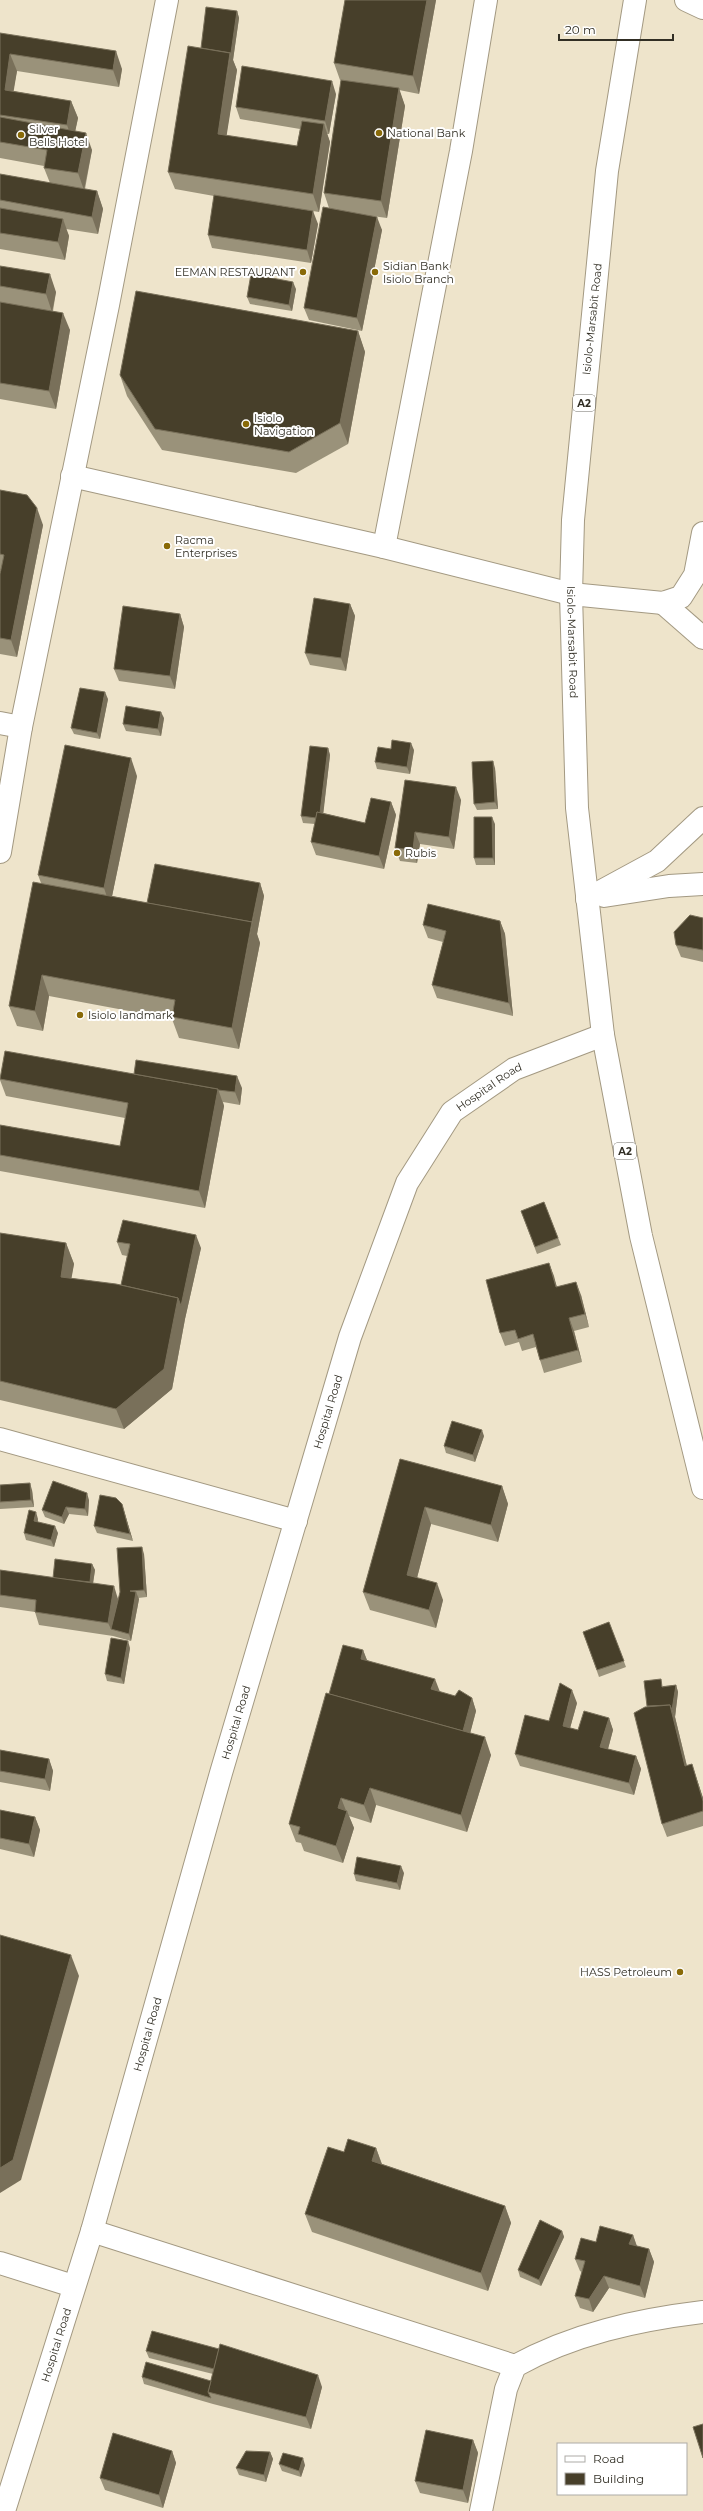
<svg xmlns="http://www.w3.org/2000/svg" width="703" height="2511" viewBox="0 0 703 2511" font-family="Montserrat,sans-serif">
<rect width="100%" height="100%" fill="#eee4cb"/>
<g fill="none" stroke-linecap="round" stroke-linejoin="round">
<g stroke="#a39982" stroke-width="24">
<g id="minor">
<polyline points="686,0 703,8"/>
<polyline points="72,476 384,547 571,594 663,603 681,597 695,575 703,533"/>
<polyline points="384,547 461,151 486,0"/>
<polyline points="663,603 703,638"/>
<polyline points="0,723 21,727"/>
<polyline points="0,852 21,727 108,305 167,0"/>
<polyline points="604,896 669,886 703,884"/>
<polyline points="587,899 657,861 703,818"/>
<polyline points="0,1439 296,1521"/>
<polyline points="92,2231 515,2366"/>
<polyline points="0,2263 73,2286"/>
<path id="s1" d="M4 2511 92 2231 221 1773 350 1337 407 1183 452 1112 514 1069 603 1035"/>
<path d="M481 2511 506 2389 515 2366C573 2334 637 2320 703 2312"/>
</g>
</g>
<g stroke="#a39982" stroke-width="24">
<g id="highway">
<path id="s2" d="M635 0 607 171 573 520 571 594 577 808 603 1035 641 1236 703 1488"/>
</g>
</g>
<use href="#minor" stroke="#fff" stroke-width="22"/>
<use href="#highway" stroke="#fff" stroke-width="22"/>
</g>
<g fill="#9a927a">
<polygon points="345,0 436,0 419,94 399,90 405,106 387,218 372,216 382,230 362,331 309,320 304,308 329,208 324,193 341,80 340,80 334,63"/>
<polygon points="237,11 239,18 233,60 237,70 226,136 297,146 300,129 240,119 236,107 336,94 329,134 327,134 330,142 319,212 275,205 318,224 311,263 212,248 208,235 214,196 175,189 168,172 201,48"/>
<polygon points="0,33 122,69 119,87 17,71 13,91 71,101 78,118 75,131 92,150 85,189 97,191 103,209 98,234 66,229 69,236 65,260 0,249 0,174 50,183 44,168 44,166 0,158"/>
<polygon points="0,266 56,292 53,311 70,330 56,409 0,399"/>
<polygon points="296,289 292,311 250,304 247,297"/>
<polygon points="358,331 365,352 348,444 296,473 162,450 127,396 120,375"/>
<polygon points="0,490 43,525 17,657 0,654 0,574 1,570 0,570"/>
<polygon points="350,604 355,616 346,671 310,665 305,653"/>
<polygon points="180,614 184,627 175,689 119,681 114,669"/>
<polygon points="108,699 100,739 74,734 71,728"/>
<polygon points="164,718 161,736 126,731 123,724"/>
<polygon points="328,748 330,755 323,813 365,823 391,802 396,815 384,869 316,855 311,842 315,824 303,823 301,816"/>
<polygon points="391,749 414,750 410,774 377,769 375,762"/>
<polygon points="495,768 498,809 477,810 474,804"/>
<polygon points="137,776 112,896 147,903 260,883 264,896 257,934 260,943 239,1049 179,1038 172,1019 49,996 43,1031 17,1026 9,1006 41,883 38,875"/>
<polygon points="405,780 461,800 454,849 420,844 417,863 400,861 395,848"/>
<polygon points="495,824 495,865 476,865 474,858"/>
<polygon points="703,918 703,962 681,957 676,945"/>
<polygon points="500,921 505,934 513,1016 437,998 432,985 443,942 428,938 423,925"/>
<polygon points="134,1074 242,1088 240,1105 223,1102 224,1106 205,1208 0,1171 0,1125 120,1146 125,1118 6,1096 0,1080 0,1077"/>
<polygon points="544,1202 561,1245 537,1254 521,1211"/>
<polygon points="0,1233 66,1243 74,1264 71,1278 121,1285 127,1256 122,1255 117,1242 201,1248 185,1319 172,1389 124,1429 0,1400"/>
<polygon points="549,1263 557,1287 581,1295 589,1327 574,1331 582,1362 544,1373 536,1347 522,1351 519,1342 505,1346 500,1333"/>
<polygon points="484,1436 475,1462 446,1453 444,1446"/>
<polygon points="400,1459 502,1486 508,1504 498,1542 431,1524 417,1578 443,1600 436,1628 370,1610 363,1592"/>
<polygon points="0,1485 32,1490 34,1507 0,1509"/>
<polygon points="89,1500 88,1516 69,1514 64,1524 45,1517 42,1510"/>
<polygon points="122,1504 133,1541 97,1533 94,1526"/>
<polygon points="38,1519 38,1522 58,1533 54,1547 26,1540 24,1533"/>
<polygon points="144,1554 147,1597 138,1598 139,1599 131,1641 113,1636 39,1625 35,1612 0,1607 0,1570 53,1578 92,1564 95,1570 93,1584 118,1599"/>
<polygon points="609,1622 626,1667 599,1677 583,1632"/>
<polygon points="130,1648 124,1684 107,1681 105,1674"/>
<polygon points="363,1650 367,1660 439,1692 455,1696 472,1698 476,1711 470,1733 491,1755 467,1832 376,1805 371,1823 349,1816 354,1828 343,1863 304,1851 301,1843 296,1842 289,1824 329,1694"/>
<polygon points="676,1685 678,1692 675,1717 687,1766 692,1764 703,1798 703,1826 667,1837 662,1824 647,1706 663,1686"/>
<polygon points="577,1703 570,1728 578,1730 609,1718 613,1730 608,1749 636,1756 641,1769 634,1795 520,1766 515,1754 549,1721"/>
<polygon points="0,1750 49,1759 53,1771 50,1791 0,1782"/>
<polygon points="0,1810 35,1817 40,1830 34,1857 0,1849"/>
<polygon points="404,1873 400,1890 356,1881 354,1874"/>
<polygon points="376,2148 382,2164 505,2206 511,2223 488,2291 312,2232 305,2214 344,2152"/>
<polygon points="562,2231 564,2237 541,2286 520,2277 518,2270"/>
<polygon points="633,2235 637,2246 649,2249 654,2262 645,2298 609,2288 593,2312 580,2308 575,2296 582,2272 580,2271 575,2259 596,2242"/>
<polygon points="146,2351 322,2387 311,2429 213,2404 144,2384 142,2377 211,2381 213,2374 149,2358"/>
<polygon points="473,2440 478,2453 468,2503 420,2493 415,2481"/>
<polygon points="172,2451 176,2463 163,2508 105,2490 100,2478"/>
<polygon points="270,2452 273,2459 266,2482 239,2475 236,2468"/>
<polygon points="279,2464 305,2465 301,2477 282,2471"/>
</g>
<g fill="#79705a">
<polygon points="427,0 436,0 419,94 413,76"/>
<polygon points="237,11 239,18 233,60 237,70 224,152 218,134"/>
<polygon points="116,51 122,69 119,87 113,70"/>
<polygon points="10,54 17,71 11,107 5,90"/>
<polygon points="332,81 336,94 329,134 325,121"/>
<polygon points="399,88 405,106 387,218 381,201"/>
<polygon points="71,101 78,118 73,142 67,125"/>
<polygon points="324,124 330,142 319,212 313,194"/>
<polygon points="86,133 92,150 84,190 78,173"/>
<polygon points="97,191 103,209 98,234 92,217"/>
<polygon points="313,211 318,224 311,263 307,250"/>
<polygon points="377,217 382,230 362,331 357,318"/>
<polygon points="63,219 69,236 65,260 58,242"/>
<polygon points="50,274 56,292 52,312 46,294"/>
<polygon points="293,282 296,289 292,311 289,305"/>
<polygon points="63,313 70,330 56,409 49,391"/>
<polygon points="358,331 365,352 348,444 340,423"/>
<polygon points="37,508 43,525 17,657 11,640"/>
<polygon points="350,604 355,616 346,671 341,658"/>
<polygon points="180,614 184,627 175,689 170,676"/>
<polygon points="105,692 108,699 100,739 97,733"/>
<polygon points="161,712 164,718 161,736 158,729"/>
<polygon points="411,743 414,750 410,774 407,767"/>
<polygon points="328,748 330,755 322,825 319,818"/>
<polygon points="131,758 137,776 110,906 104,888"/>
<polygon points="493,761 495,768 498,809 495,802"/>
<polygon points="456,787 461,800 454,849 449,837"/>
<polygon points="391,802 396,815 384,869 379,856"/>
<polygon points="492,817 495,824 495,865 493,858"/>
<polygon points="415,832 420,844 417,863 413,850"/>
<polygon points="260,883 264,896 257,934 260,943 239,1049 232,1028"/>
<polygon points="500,921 505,934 513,1016 509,1003"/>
<polygon points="42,975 49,996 43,1031 35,1011"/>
<polygon points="237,1076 242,1088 240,1105 235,1092"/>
<polygon points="218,1089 224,1106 205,1208 199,1191"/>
<polygon points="196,1235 201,1248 185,1319 172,1389 124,1429 116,1409 178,1298"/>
<polygon points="66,1243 74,1264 68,1298 61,1277"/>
<polygon points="549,1263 554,1276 560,1300 556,1287"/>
<polygon points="576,1282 581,1295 589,1327 585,1314"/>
<polygon points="569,1318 574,1331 582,1362 578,1350"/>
<polygon points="482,1430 484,1436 475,1462 473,1455"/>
<polygon points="30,1483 32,1490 34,1507 31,1500"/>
<polygon points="502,1486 508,1504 498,1542 491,1525"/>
<polygon points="87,1493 89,1500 88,1516 85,1509"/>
<polygon points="122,1504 124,1511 133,1541 130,1534"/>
<polygon points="66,1507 69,1514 64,1524 62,1517"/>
<polygon points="425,1507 431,1524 413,1593 407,1575"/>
<polygon points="36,1512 38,1519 36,1527 34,1521"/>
<polygon points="55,1526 58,1533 54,1547 51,1540"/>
<polygon points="142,1547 144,1554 147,1597 144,1590"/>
<polygon points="92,1564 95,1570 92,1589 90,1582"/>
<polygon points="437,1583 443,1600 436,1628 429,1610"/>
<polygon points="114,1586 118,1599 111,1629 108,1623"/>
<polygon points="136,1592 139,1599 131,1641 129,1634"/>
<polygon points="128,1641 130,1648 124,1684 121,1678"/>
<polygon points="363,1650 368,1663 361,1659"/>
<polygon points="435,1679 440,1692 431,1689"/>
<polygon points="676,1685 678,1692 675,1717 672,1710"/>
<polygon points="572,1690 577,1703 567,1739 563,1726"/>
<polygon points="472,1698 476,1711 466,1749 461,1736"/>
<polygon points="670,1705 675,1717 690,1779 685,1766"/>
<polygon points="609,1718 613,1730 605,1760 600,1747"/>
<polygon points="485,1737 491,1755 467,1832 461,1815"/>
<polygon points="636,1756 641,1769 634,1795 629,1783"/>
<polygon points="49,1759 53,1771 50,1791 45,1779"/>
<polygon points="692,1764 696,1777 703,1798 703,1801"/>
<polygon points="370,1788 376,1805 371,1823 364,1805"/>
<polygon points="341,1798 347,1813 347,1811 354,1828 343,1863 336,1846 338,1808"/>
<polygon points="35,1817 40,1830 34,1857 29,1844"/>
<polygon points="401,1866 404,1873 400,1890 397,1883"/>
<polygon points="71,1955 79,1976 21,2180 0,2193 0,2168"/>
<polygon points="376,2148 382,2165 372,2161"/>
<polygon points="505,2206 511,2223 488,2291 481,2273"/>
<polygon points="562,2231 564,2237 541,2286 539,2280"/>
<polygon points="633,2235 637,2247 629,2244"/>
<polygon points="649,2249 654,2262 645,2298 640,2286"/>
<polygon points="604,2276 609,2288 593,2312 589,2299"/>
<polygon points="318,2375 322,2387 311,2429 306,2417"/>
<polygon points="473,2440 478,2453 468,2503 463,2490"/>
<polygon points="172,2451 176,2463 163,2508 159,2495"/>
<polygon points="270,2452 273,2459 266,2482 264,2475"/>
<polygon points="303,2458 305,2465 301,2477 299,2471"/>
</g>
<g fill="#473f2a" stroke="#79705a">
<polygon points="345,0 427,0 413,76 334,63"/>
<polygon points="206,7 237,11 231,53 201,48"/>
<polygon points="0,33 116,51 113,70 10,54 5,90 71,101 67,125 0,115"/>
<polygon points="188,46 230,53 218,134 297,146 302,121 324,124 313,194 168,172"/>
<polygon points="242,66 332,81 325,121 236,107"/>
<polygon points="341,80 399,88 381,201 324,193"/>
<polygon points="0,117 86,133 78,173 44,168 47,150 0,142"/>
<polygon points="0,174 97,191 92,217 0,200"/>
<polygon points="214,195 313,211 307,250 208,235"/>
<polygon points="323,207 377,217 357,318 304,308"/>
<polygon points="0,208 63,219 58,242 0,233"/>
<polygon points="0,266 50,274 46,294 0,286"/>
<polygon points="251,274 293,282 289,305 247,297"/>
<polygon points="136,291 358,331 340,423 289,452 155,429 120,375"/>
<polygon points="0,302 63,313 49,391 0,383"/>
<polygon points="0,490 27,495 37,508 11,640 0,638 0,574 4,555 0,554"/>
<polygon points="314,598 350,604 341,658 305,653"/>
<polygon points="123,606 180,614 170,676 114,669"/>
<polygon points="80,688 105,692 97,733 71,728"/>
<polygon points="126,706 161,712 158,729 123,724"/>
<polygon points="392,740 411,743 407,767 375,762 378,747 391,749"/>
<polygon points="65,745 131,758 104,888 38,875"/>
<polygon points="310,746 328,748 320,813 317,812 316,818 301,816"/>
<polygon points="493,761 495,802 474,804 472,762"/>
<polygon points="405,780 456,787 449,837 415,832 413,850 395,848"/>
<polygon points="371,798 391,802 379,856 311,842 317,812 365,823"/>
<polygon points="474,817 492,817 493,858 474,858"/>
<polygon points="155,864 260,883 252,922 147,903"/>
<polygon points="33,882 252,922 232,1028 172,1017 175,1000 42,975 35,1011 9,1006"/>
<polygon points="428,904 500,921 509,1003 432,985 446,931 423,925"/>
<polygon points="690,915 703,918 703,950 676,945 674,932"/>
<polygon points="5,1051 218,1089 199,1191 0,1155 0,1125 120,1146 128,1103 0,1079"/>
<polygon points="136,1060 237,1076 235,1092 218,1090 218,1089 134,1074"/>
<polygon points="544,1202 558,1238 535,1247 521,1211"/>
<polygon points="123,1220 196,1235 181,1306 178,1298 121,1285 130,1244 117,1242"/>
<polygon points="0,1233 66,1243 61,1277 116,1284 178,1298 164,1369 116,1409 0,1381"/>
<polygon points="549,1263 556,1287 576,1282 585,1314 569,1318 578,1350 540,1360 533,1334 518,1339 515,1330 500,1333 486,1280"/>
<polygon points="452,1421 482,1430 473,1455 444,1446"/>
<polygon points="400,1459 502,1486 491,1525 425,1507 407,1575 437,1583 429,1610 363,1592"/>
<polygon points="53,1481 87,1493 85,1509 66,1507 62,1517 42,1510"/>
<polygon points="30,1483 31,1500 0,1502 0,1485"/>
<polygon points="100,1495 116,1498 122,1504 130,1534 94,1526"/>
<polygon points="29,1510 36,1512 34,1521 55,1526 51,1540 24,1533"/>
<polygon points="142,1547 144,1590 130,1591 136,1592 129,1634 111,1629 120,1592 117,1548"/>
<polygon points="55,1559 92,1564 90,1582 53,1578"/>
<polygon points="0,1570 114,1586 108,1623 35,1612 36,1600 0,1595"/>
<polygon points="609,1622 624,1661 597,1670 583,1632"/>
<polygon points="111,1638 128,1641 121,1678 105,1674"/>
<polygon points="343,1645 363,1650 361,1659 435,1679 431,1689 455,1696 459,1690 472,1698 463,1731 329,1694"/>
<polygon points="661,1679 662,1687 676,1685 672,1710 670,1705 647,1706 644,1681"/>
<polygon points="560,1683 572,1690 563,1726 578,1730 584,1711 609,1718 600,1747 636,1756 629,1783 515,1754 525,1715 549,1721"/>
<polygon points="326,1693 485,1737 461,1815 370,1788 364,1805 341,1798 338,1808 347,1811 336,1846 298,1834 300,1827 289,1824"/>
<polygon points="670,1705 685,1766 692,1764 703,1801 703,1811 662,1824 634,1713 645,1707"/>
<polygon points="0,1750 49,1759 45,1779 0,1771"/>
<polygon points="0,1810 35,1817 29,1844 0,1838"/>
<polygon points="357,1857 401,1866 397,1883 354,1874"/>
<polygon points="0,1935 71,1955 13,2160 0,2168"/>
<polygon points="348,2139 376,2148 372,2161 505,2206 481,2273 305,2214 328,2147 344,2152"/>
<polygon points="540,2220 562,2231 539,2280 518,2270"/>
<polygon points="600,2226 633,2235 629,2244 649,2249 640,2286 604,2276 589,2299 575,2296 585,2261 575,2259 581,2238 596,2242"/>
<polygon points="152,2331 219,2349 214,2369 146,2351"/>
<polygon points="220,2344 318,2375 306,2417 208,2392"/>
<polygon points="146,2362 211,2381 208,2392 211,2398 142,2377"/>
<polygon points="703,2424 703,2458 693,2427"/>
<polygon points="426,2430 473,2440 463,2490 415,2481"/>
<polygon points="113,2433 172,2451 159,2495 100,2478"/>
<polygon points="246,2451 270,2452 264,2475 236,2468"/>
<polygon points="283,2453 303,2458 299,2471 279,2464"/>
</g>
<g fill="#896a08" stroke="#fff" stroke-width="1.5">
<circle cx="379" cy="133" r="4"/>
<circle cx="21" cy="135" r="4"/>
<circle cx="303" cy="272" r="4"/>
<circle cx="375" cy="272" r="4"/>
<circle cx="246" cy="424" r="4"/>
<circle cx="167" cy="546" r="4"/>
<circle cx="397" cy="853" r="4"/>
<circle cx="80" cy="1015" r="4"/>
<circle cx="680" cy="1972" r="4"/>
</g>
<g text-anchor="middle" stroke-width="4" stroke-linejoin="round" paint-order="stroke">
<g fill="#fff" stroke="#6f6d66" stroke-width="1">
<rect x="573" y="395" width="22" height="16" rx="3"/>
<rect x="614" y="1143" width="22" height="16" rx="3"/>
</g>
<g font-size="10" font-weight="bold" fill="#312e24">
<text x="584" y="407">A2</text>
<text x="625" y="1155">A2</text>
</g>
<g font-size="11" fill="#312e24" stroke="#fff" text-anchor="start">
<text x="29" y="133">Silver<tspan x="29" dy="13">Bells Hotel</tspan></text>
<text x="387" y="137">National Bank</text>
<text x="383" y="270">Sidian Bank<tspan x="383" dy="13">Isiolo Branch</tspan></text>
<text x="295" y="276" text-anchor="end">EEMAN RESTAURANT</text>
<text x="254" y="422">Isiolo<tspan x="254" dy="13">Navigation</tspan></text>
<text x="175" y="544">Racma<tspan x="175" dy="13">Enterprises</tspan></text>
<text x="405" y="857">Rubis</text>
<text x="88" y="1019">Isiolo landmark</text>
<text x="672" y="1976" text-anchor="end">HASS Petroleum</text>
</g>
<g font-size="11" fill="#312e24" stroke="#fff">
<text transform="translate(592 319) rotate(-84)" y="4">Isiolo-Marsabit Road</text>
<text dy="4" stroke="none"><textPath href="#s2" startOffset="646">Isiolo-Marsabit Road</textPath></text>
<text dy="4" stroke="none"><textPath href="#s1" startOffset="1517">Hospital Road</textPath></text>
<text dy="4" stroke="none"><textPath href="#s1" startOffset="1146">Hospital Road</textPath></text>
<text dy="4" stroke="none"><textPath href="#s1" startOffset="822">Hospital Road</textPath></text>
<text dy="4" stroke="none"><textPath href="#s1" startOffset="498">Hospital Road</textPath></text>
<text dy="4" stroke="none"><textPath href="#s1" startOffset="174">Hospital Road</textPath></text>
</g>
</g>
<rect x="557" y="2443" width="130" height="52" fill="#ffffff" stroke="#adaba7"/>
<rect x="565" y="2456" width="20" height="6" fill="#ffffff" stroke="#adaba7"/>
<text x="593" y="2463" font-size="12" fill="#312e24">Road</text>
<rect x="565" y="2473" width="20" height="12" fill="#473f2a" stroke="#adaba7"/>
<text x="593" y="2483" font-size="12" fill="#312e24">Building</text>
<path d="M559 34v6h114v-6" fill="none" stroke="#312e24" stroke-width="2"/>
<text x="565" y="34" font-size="12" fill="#312e24" stroke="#ffffff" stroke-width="3" paint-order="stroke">20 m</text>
</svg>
